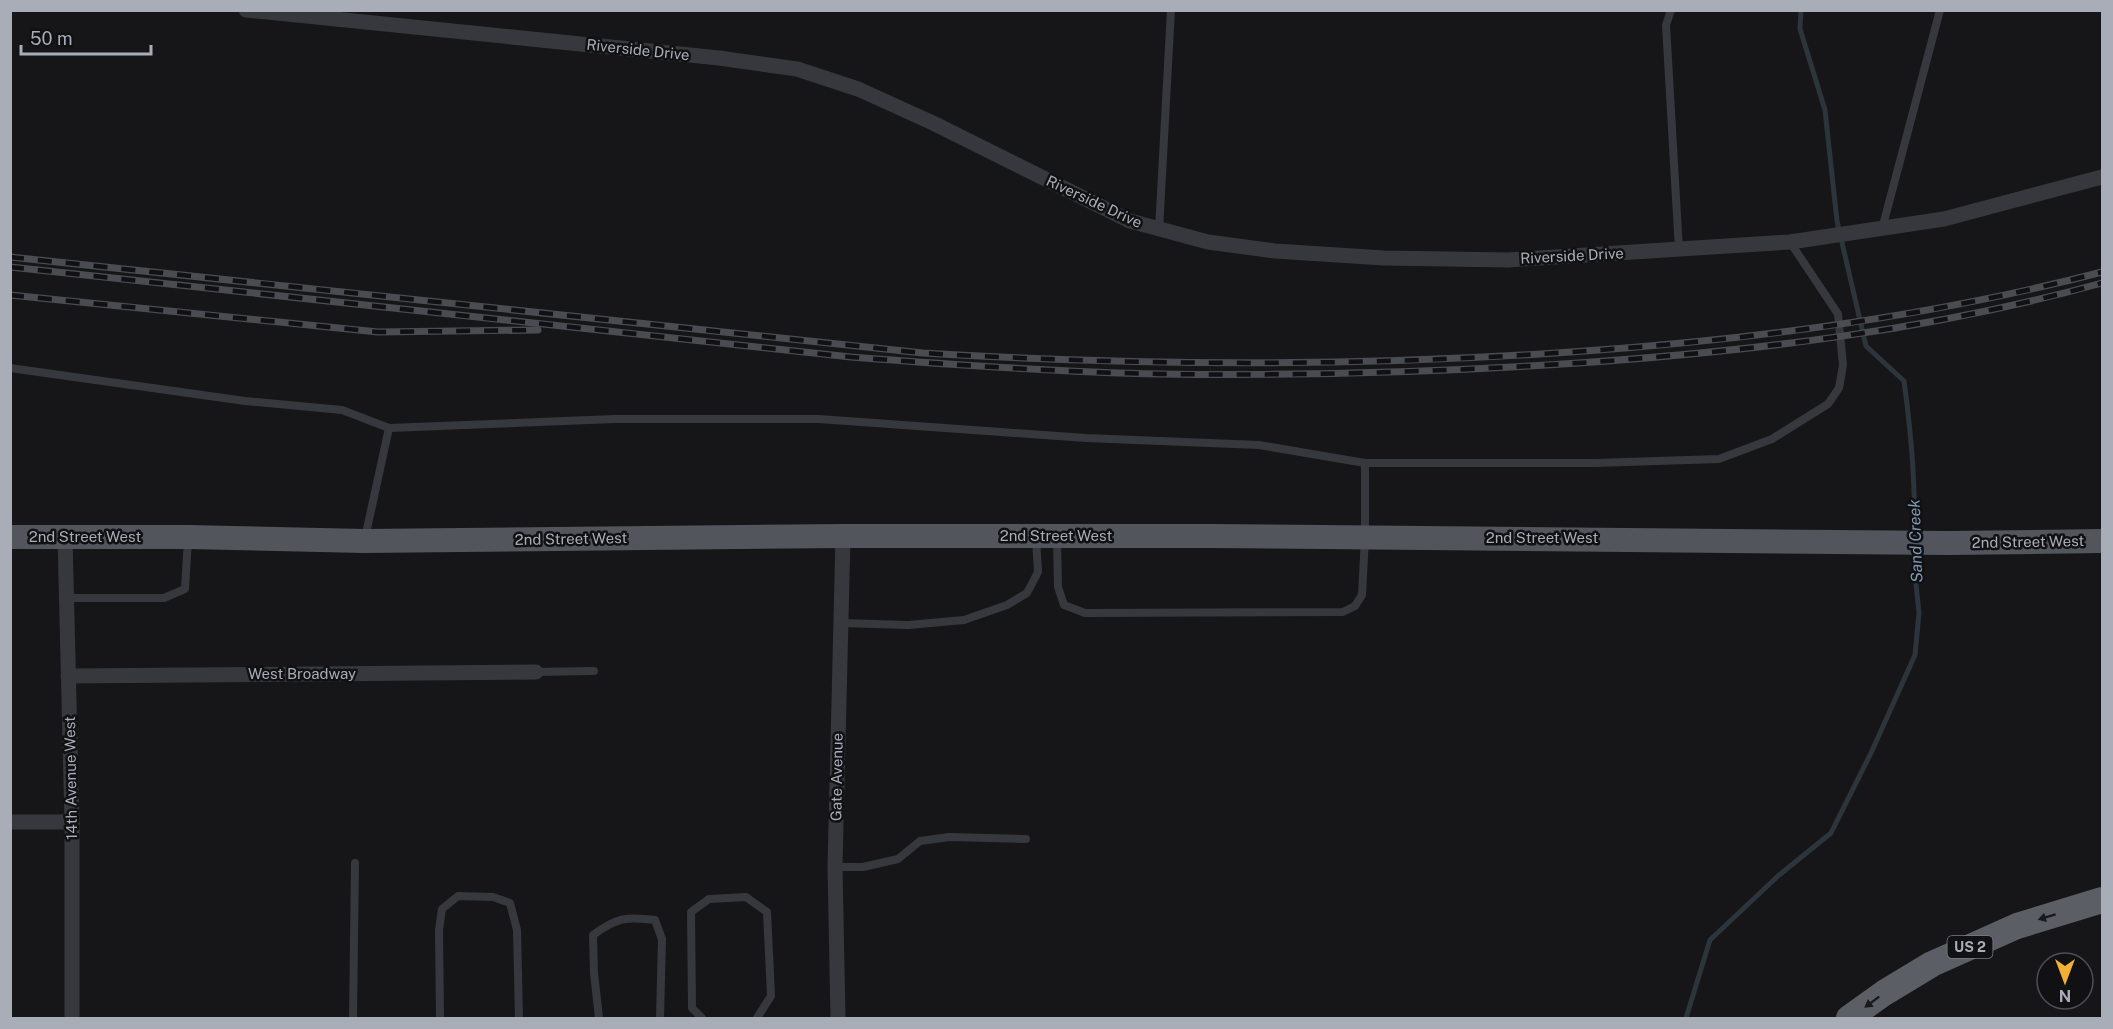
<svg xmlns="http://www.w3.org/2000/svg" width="2113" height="1029" viewBox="0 0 2113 1029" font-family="'Public Sans',sans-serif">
<rect width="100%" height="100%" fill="#161618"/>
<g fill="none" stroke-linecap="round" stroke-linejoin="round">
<g stroke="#2c353c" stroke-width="5">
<path d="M1801 10 1800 29 1825 110 1837 221 1866 346 1904 381C1911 432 1916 485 1914 537"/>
<polyline points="1686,1018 1710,940 1778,876 1831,833 1871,753 1915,655 1919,613 1914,565 1914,549"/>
</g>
<g stroke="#37383d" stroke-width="8">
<polyline points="1671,10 1666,25 1679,250"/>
<polyline points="1882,229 1940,10"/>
<polyline points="1159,230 1171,10"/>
<polyline points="10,368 245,401 342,410 389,428 614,419 819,419 1086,438 1259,445 1365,463 1595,463 1719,459 1772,439 1828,404 1839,388 1843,365 1838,314 1790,242"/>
<polyline points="365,538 389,428"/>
<polyline points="1057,540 1058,587 1064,605 1085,613 1343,612 1355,606 1362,595 1365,537 1365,463"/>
<polyline points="67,598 164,598 185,589 188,539"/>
<polyline points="841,623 908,625 964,620 1007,605 1027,593 1038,572 1036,538"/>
<polyline points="536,672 594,671"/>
<polyline points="835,867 863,867 898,859 920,841 949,837 1026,839"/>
<polyline points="353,1018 355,863"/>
<polyline points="440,1018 439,930 442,909 458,896 493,897 510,903 517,930 519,1018"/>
<path d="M599 1018 594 973 593 935C616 918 626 916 655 920L662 939 660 1018"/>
<polyline points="702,1018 692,1008 691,912 709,899 746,897 767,912 771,996 757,1018"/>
</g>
<g stroke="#37383d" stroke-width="15">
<polyline points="246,10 719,58 797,69 858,89 933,123 1130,221 1208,242 1275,251 1384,258 1508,260 1790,242 1944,219 2102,177"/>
<polyline points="65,537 72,822 72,1018"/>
<polyline points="68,676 536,672"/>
<polyline points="10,822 72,822"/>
<polyline points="838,1018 835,867 843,536"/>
</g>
<polyline stroke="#53555c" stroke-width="24" points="10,537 188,537 364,541 843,536 1211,536 1948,543 2102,541"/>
<polyline stroke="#5b5e65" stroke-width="26" points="1849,1018 1884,993 1932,964 2017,926 2102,900"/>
<g stroke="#4a4c52" stroke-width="7">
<g id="rail">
<path d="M10 257 923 353C1144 366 1364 367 1585 351 1759 339 1933 316 2102 272"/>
<path d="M10 267 851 357C954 365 1058 372 1161 374 1300 376 1439 372 1578 363 1755 351 1931 330 2102 283"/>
<polyline points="10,295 378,332 538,330"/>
</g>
</g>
<use href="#rail" stroke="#111113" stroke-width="4.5" stroke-dasharray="14" stroke-linecap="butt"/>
</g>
<defs><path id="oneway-solid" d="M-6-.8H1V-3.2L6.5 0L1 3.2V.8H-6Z" transform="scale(1.5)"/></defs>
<g fill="#18191b">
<use href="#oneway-solid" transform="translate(2047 917) rotate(163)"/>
<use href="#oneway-solid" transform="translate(1872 1002) rotate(143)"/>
</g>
<g text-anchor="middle" stroke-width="5" stroke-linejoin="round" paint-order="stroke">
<rect fill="#111113" stroke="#7b7e86" stroke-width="1.5" x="1947.5" y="936" width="45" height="22" rx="4.5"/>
<g font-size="14" font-weight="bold" fill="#a8adb8">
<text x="1970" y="952">US 2</text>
</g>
<g font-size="15" fill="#a8adb8" stroke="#111113">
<text transform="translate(638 50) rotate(6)" y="5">Riverside Drive</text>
<text transform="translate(1094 202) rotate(25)" y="5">Riverside Drive</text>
<text transform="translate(1572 256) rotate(-3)" y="5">Riverside Drive</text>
<text x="1056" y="541">2nd Street West</text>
<text x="85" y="542">2nd Street West</text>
<text x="1542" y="543">2nd Street West</text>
<text transform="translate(571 539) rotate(-1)" y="5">2nd Street West</text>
<text transform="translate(2028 542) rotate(-1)" y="5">2nd Street West</text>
<text x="302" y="679">West Broadway</text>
<text transform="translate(837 777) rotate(-89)" y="5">Gate Avenue</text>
<text transform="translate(71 778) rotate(-91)" y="5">14th Avenue West</text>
</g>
<g font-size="16" font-style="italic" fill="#7f9bb3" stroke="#111113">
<text transform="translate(1915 541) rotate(-92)" y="6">Sand Creek</text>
</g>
</g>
<rect width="2113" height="1029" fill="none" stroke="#a8adb8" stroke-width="24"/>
<g transform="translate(2065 981) rotate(180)"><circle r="28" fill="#111113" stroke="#4d4f55" stroke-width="1.5"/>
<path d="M0-4.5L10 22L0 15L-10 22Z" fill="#f2b134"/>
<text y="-9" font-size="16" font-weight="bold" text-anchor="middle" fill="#a8adb8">N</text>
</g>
<path d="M21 45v9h130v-9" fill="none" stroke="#a8adb8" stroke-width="3"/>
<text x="30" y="45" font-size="18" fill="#a8adb8" stroke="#111113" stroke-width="4.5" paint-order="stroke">50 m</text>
</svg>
